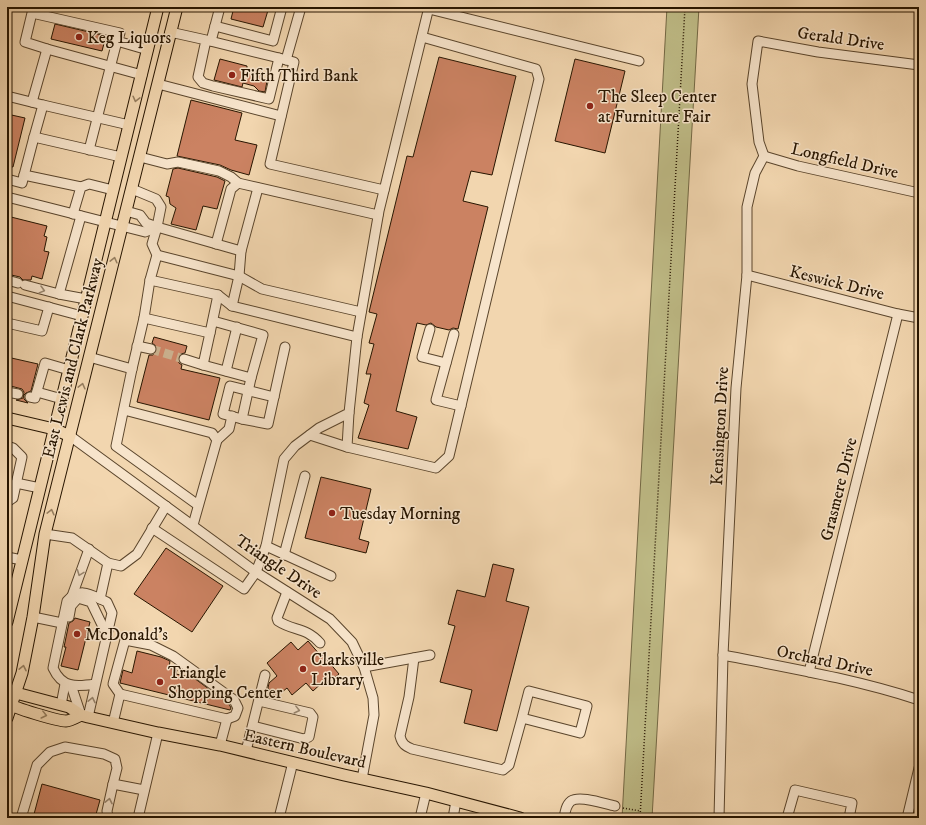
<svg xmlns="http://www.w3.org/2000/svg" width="926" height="825" viewBox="0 0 926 825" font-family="'IM FELL DW Pica',serif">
<rect width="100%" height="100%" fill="#f2d6af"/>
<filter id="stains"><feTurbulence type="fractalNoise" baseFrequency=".005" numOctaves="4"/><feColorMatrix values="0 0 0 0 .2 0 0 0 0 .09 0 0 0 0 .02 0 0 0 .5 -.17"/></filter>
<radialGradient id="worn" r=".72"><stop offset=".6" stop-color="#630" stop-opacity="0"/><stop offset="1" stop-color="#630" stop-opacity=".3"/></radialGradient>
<polygon fill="#bfbc87" stroke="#736844" points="667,7 699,7 652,818 622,818"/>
<g fill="#cb8262" stroke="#271500">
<polygon points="234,7 269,7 263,27 231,19"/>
<polygon points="55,24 106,36 102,51 51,39"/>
<polygon points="439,57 516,76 492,175 471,171 463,201 488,207 458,329 453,328 449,330 436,327 431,323 426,325 417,323 396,411 417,417 408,449 358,438 369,405 364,403 371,374 366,374 374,344 369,343 377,314 369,312 407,156 413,157"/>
<polygon points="220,59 247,66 247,69 256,71 267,81 265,92 259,91 254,86 243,83 242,87 214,80"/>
<polygon points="575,59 625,71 605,153 555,141"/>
<polygon points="191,100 242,113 235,140 257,145 249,175 231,170 220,165 177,156"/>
<polygon points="7,114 25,118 13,167 7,166"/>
<polygon points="178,168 217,177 225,181 217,209 203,206 196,230 171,224 176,208 170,204 169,197 166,196 173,169"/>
<polygon points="7,216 47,226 44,236 47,237 44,251 49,252 42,279 32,276 31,280 23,280 20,277 7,274"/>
<polygon points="154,337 187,346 185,353 180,354 178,358 179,363 182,365 181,369 220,378 209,420 137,402 149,355 153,355 157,351 157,347 152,343"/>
<polygon points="7,357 38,364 31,391 26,393 24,395 24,399 28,403 16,400 23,398 24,392 22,389 7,385"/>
<polygon points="321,477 371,489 359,539 369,542 366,553 305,538"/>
<polygon points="166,548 223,586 192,632 134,594"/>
<polygon points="493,564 514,569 506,601 529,607 497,731 464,723 472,690 440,682 455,626 448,624 457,590 485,597"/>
<polygon points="75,618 90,622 78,670 61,666 66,647 64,647 69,623 73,621"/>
<polygon points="308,641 321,656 323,655 339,674 328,683 325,680 313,691 306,683 292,695 287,688 276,697 268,688 269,683 277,676 267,663 291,642 298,650"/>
<polygon points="137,651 161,657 170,661 169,668 177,670 176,674 194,678 229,704 231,708 230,710 120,683 123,670 132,673"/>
<polygon points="42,784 100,800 95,818 33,818"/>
</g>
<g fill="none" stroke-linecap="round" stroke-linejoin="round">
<polyline stroke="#c9af8c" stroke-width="9" stroke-dasharray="9 4.5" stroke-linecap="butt" points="151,349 184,359"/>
<g stroke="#5a452c" stroke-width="11">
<g id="minor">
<polyline points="429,9 639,61"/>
<polyline points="215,26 273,41 282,7"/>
<polyline points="170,32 206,40 198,77 203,83 213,86 269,99 279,58 206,40"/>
<polyline points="211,41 220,7"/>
<polyline points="47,49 25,42 32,13 120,33 117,41 148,50"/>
<polyline points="279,58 294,62 270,164 384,190"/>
<polyline points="286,60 301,7"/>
<polyline points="158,84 281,116"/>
<polyline points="7,96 43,105 34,137"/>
<polyline points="32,102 47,49 142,75"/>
<polyline points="43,105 129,125"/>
<polyline points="89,150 117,41"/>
<polyline points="764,156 798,166 919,193"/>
<polyline points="140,157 167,164 178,162 219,171 231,177 238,183"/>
<polyline points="24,175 81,187"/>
<polyline points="7,179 22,183 34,137 121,157"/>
<polyline points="132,189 156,199 161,207 157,227 152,244 157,255 150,280 218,295 232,306 357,337"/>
<polyline points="7,197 145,232 157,227"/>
<polyline points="126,211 140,215 146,223 157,227 241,251"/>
<polyline points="73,214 81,187 89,184 113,190"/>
<polyline points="216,244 231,189 238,183 378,215"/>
<polyline points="157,255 239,276 262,289 361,312"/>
<polyline points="747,275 898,314 919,318"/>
<polyline points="7,280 18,283"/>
<polyline points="150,280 144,318 132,369 116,446 198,505"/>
<polyline points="25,285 59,294 86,299"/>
<polyline points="59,294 81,216"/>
<polyline points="7,296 82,316"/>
<polyline points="232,306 239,276 241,251 258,188"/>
<polyline points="144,318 210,333 218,295"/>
<polyline points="7,323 42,331 49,307"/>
<polyline points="430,329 422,357 446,363"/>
<polyline points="454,334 436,400 461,406"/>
<polyline points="137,346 151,349"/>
<polyline points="89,357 132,369"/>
<polyline points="184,359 203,365 210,333"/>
<polyline points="203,365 251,378 263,335 213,321"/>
<polyline points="226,371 237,327"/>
<polyline points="251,378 242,419 268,424 285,347"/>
<polyline points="7,392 18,394"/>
<polyline points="37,392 62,399"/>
<polyline points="30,397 35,398 45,363 69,370"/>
<polyline points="124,410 212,433 217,440 193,525"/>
<polyline points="242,419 223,414 230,386 274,397"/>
<polyline points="310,435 347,447 436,468 449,456 539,79 536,69 422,37"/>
<polyline points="70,436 256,572 330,619 352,642 364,667 373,698 374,715 362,779"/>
<polyline points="217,440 229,429 232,416"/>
<polyline points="7,446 13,448 22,457 13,498 7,502"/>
<polyline points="347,447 349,413"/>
<polyline points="16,483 40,488"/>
<polyline points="152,528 244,589 256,572 266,546 284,459 295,446 319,428 349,413 357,337 379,211 429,7"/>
<polyline points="45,534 72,538 108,563 121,566 137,554 166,506"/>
<polyline points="266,546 331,576"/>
<polyline points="284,555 305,476"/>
<polyline points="7,557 22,560"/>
<path d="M287 592 277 618 278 621C293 631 306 627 320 643"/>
<polyline points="72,596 89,549"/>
<polyline points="100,599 108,563"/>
<polyline points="33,617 62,623"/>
<polyline points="69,617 71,606 78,598 91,602 106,633"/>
<path d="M723 655C789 668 855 679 919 700"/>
<path d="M414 658 409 697 400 736C402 744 405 746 412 749L503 770 509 765 522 718 580 733 587 706 529 691 522 718"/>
<polyline points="364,667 430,655"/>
<polyline points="809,672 898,314"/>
<polyline points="71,685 81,715"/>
<polyline points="120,694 113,684 125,640 151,645 173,656 234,700 238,708 235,716 227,719"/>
<polyline points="61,705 65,684"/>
<path d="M88 717 112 613 107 602C91 595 81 586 67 601L53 668C62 688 76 687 95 684"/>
<polyline points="113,723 120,694 227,719 220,745"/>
<polyline points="253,726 304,739 309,737 313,717 310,713 259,701"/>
<polyline points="246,751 265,675"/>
<polyline points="21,818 37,765 50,752 65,747 104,754 115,759 117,768 113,784 144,790"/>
<polyline points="108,818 107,811 113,784"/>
<polyline points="138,818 158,733"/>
<polyline points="279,818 293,762"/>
<polyline points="420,818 426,793"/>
<polyline points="453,818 456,801"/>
<polyline points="488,818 490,810"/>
<path d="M564 818C565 812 566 805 571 801 580 795 605 804 615 806"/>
<polyline points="719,818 723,655 736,388 747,275 747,207 755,173 764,156 759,142 752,84 758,41 818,52 919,65"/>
<polyline points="787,818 795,790 852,803 849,818"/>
<polyline points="907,818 919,768"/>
</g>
</g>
<g stroke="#271500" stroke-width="13">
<g id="major">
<polyline points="7,418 54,429 70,436"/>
<polyline points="7,622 158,7"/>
<polyline points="7,693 16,693 69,707 81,715 88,717 158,733 220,745 344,775 426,793 520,818"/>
<path d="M7 703C14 708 58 721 66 721 70 721 77 717 81 715"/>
<polyline points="7,718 22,673 33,617 45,534 177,7"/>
</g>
</g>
<g stroke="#271500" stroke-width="1.5" stroke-dasharray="1 2" stroke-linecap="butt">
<polyline points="623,808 640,811"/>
<polyline points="640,818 685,7"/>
</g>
<use href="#minor" stroke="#f7e4cb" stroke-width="9"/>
<use href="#major" stroke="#f2d6af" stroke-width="11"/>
</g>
<defs><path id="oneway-chevron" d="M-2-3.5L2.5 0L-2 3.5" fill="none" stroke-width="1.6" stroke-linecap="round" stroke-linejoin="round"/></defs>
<g stroke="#977f60">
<use href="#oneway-chevron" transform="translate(136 99) rotate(104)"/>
<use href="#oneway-chevron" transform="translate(114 260) rotate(-76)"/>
<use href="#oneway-chevron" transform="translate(82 386) rotate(-76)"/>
<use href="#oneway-chevron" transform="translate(51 512) rotate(-76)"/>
<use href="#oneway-chevron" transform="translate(23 668) rotate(-78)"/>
<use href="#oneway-chevron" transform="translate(44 715) rotate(14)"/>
</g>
<g stroke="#998770">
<use href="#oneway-chevron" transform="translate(42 290) rotate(15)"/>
<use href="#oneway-chevron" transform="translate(80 573) rotate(111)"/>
<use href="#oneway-chevron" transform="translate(92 700) rotate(-78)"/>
<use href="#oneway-chevron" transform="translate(297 710) rotate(14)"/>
<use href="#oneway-chevron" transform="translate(109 801) rotate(-78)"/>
</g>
<g fill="#8f2418" stroke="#f7e4cb" stroke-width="1.5">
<circle cx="79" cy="37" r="4"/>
<circle cx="232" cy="75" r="4"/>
<circle cx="590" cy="106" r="4"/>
<circle cx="332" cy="513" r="4"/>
<circle cx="77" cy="634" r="4"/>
<circle cx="303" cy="669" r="4"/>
<circle cx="160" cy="682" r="4"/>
</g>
<g text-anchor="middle" stroke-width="3" stroke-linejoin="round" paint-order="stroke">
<g font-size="17" fill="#271500" stroke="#f7e4cb" text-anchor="start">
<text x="87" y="43">Keg Liquors</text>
<text x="240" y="81">Fifth Third Bank</text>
<text x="598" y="102">The Sleep Center<tspan x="598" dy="20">at Furniture Fair</tspan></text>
<text x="340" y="519">Tuesday Morning</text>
<text x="85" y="640">McDonald's</text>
<text x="311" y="665">Clarksville<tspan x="311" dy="20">Library</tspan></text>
<text x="168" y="678">Triangle<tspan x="168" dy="20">Shopping Center</tspan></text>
</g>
<g font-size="17" fill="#271500" stroke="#f7e4cb">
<text transform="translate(841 38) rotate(8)" y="6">Gerald Drive</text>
<text transform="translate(845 160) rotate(13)" y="6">Longfield Drive</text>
<text transform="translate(837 282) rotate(14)" y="6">Keswick Drive</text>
<text transform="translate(72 358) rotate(-76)" y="6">East Lewis and Clark Parkway</text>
<text transform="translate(719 426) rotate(-87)" y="6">Kensington Drive</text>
<text transform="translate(838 489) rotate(-76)" y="6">Grasmere Drive</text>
<text transform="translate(279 566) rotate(34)" y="6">Triangle Drive</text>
<text transform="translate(825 660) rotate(12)" y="6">Orchard Drive</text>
<text transform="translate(305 748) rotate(13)" y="6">Eastern Boulevard</text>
</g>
</g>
<rect width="926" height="825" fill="none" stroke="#f2d6af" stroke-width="24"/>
<rect x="8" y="8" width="910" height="809" fill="none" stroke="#271500" stroke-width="2"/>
<rect x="12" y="12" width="902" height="801" fill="none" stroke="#271500"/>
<rect width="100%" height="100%" filter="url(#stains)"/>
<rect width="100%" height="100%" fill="url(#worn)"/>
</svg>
